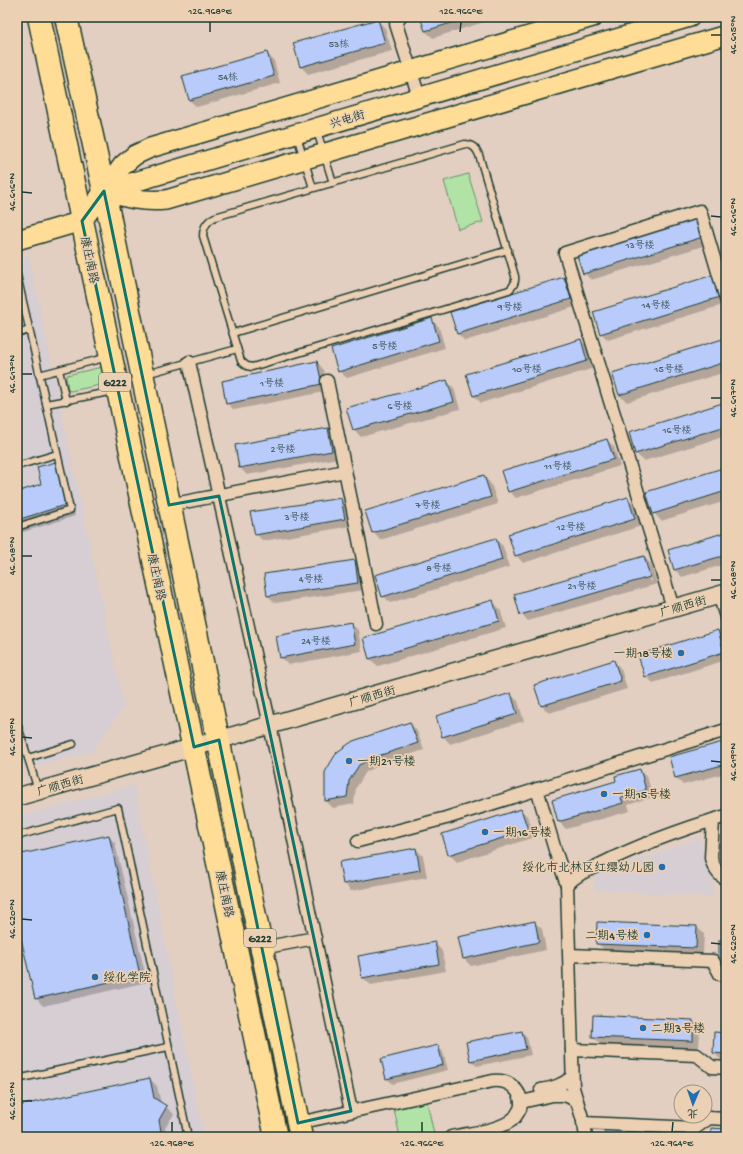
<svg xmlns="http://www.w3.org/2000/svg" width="743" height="1154" viewBox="0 0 743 1154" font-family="'Gochi Hand','LXGW WenKai TC',sans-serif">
<rect width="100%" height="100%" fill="#e2cfc1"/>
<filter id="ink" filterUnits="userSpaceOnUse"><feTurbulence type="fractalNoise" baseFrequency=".025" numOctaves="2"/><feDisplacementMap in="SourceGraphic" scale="8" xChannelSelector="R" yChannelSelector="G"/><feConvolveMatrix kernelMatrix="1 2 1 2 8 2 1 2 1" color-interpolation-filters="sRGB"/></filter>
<g filter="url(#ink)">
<g fill="#d6ced2">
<polygon points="29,255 124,707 91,752 26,769 17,740 17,259"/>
<polygon points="134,785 204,1137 17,1137 17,817"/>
<polygon points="700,837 707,860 707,873 714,874 712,897 594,890 595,873 648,857"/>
</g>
<g fill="#b0e3a5" stroke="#68906c">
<polygon points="468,174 483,222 458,229 444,181"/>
<polygon points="102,367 105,384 71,391 68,390 66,377 67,375"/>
<polygon points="427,1102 434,1134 421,1137 400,1137 394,1109"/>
</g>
<g fill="#0003" fill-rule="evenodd">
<polygon points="421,17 500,17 433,38 425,31"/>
<polygon points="378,21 385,28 392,51 308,74 301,67 295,44"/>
<polygon points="267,53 274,61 280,83 197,107 189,100"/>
<polygon points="696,216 710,244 591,280 584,273"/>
<polygon points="713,276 726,304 608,340 601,333"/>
<polygon points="564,278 571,285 578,306 465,341 458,334"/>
<polygon points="431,319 439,327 445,348 347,378 339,371"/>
<polygon points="726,339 726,372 627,402 619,395"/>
<polygon points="580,340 588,347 594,368 481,403 474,396 468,375"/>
<polygon points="317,362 324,370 329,391 234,410 227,403"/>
<polygon points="447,381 454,388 460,409 361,437 354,430 348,409"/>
<polygon points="726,403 726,436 644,461 636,454 630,433"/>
<polygon points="327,429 335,437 338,458 247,475 240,468"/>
<polygon points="607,440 614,447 620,466 516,498 509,491"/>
<polygon points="55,463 66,474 75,516 17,534 17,493 43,485"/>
<polygon points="726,468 726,501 661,521 654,513"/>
<polygon points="484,476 491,484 498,504 380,540 373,532"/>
<polygon points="628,498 635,505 641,526 523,563 516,555"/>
<polygon points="341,499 348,507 351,526 263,541 256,534"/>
<polygon points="726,534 726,564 682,577 675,570"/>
<polygon points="495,539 503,546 509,567 390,603 383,596"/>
<path d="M644 557 651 564 657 584 528 621 521 614ZM645 564H647L652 581 650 582Z"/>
<polygon points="354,561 361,569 364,590 275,603 268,596"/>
<polygon points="493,602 500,609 506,628 378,666 370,659"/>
<polygon points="351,623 358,630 362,651 288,665 281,657"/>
<polygon points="717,631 725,639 726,643 726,660 653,683 646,676"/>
<polygon points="614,661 621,669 627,689 549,713 542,706 536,686"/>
<polygon points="510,694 518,701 524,721 450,744 443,736"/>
<polygon points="410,723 417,731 424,750 382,764 366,772 356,788 354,804 333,808 326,801 326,773"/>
<polygon points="726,742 726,773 683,785 676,778 670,758"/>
<polygon points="640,770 647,777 653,797 628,805 630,811 566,829 559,822 553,801 617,782"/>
<polygon points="521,810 528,817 535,837 457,862 449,854"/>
<polygon points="108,836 115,843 147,982 43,1006 36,998 17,916 17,856"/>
<polygon points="416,849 423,856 427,877 351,891 344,883"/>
<polygon points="534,922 542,929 546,950 471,966 464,959"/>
<polygon points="598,923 697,927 704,934 703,955 605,950 597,943"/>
<polygon points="726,941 726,967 720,961"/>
<polygon points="435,943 442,951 446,971 371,985 363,978"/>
<polygon points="693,1021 700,1028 699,1048 601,1044 593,1037"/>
<polygon points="522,1032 527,1037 531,1055 477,1066 471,1061 467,1043"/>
<polygon points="726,1034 726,1060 721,1060 714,1053"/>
<polygon points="438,1046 443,1052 448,1070 392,1084 387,1078"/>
<polygon points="150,1079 157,1086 161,1103 174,1114 165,1128 168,1137 17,1137 17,1107"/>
</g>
<g fill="#b9cbfb" stroke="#1f3d34">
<polygon points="420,17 471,17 425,31"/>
<polygon points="378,19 385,43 300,67 293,43"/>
<polygon points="267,52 274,76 189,100 182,76"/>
<polygon points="697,215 703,237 583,274 576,252"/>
<polygon points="713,275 720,297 600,334 593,312"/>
<polygon points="564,277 571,299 457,334 450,312"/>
<polygon points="432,318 439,341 338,372 331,349"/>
<polygon points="726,338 726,362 619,395 612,373"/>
<polygon points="581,339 587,361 473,396 466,374"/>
<polygon points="317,361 322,384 226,404 222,381"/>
<polygon points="447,380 454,402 353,430 346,408"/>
<polygon points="726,402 726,426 635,454 629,432"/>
<polygon points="328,428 332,451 239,468 235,445"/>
<polygon points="607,439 614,459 508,492 501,471"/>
<polygon points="56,462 65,505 17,520 17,492 41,484 37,467"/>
<polygon points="726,467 726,491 653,514 646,492"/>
<polygon points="484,475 491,497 372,533 365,511"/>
<polygon points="628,497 635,519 515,556 508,534"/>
<polygon points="341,498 345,519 255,535 250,512"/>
<polygon points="726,532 726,555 674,570 668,550"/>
<polygon points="496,538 502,560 382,597 375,575"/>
<polygon points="644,556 650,577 520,615 514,594"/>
<polygon points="355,560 358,583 267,596 264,574"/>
<polygon points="493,600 499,621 369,659 363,638"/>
<polygon points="351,622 355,644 280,658 276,636"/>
<polygon points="718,630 724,652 645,677 638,655"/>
<polygon points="614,660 621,681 541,706 534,685"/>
<polygon points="511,693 517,714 442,737 436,716"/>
<polygon points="410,722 418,743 375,757 359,765 349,781 347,797 325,801 325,772 337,752 353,741"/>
<polygon points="726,741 726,764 675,778 669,757"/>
<polygon points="640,769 646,790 621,798 623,803 558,822 552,800 616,781 615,776"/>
<polygon points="521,809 528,830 448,855 442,834"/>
<polygon points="109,835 140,975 35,999 17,921 17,855"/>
<polygon points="416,848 420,870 343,884 339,862"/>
<polygon points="535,921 539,942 463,959 458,937"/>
<polygon points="597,922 697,926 696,948 596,944"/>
<rect x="719" y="940" width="7" height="21"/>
<polygon points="435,942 439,964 362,978 358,956"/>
<polygon points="593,1015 693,1020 693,1041 592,1037"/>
<polygon points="522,1031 526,1049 470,1061 466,1042"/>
<polygon points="714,1032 726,1033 726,1054 713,1053"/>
<polygon points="438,1045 443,1065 386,1079 381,1059"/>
<polygon points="150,1078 154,1098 167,1106 159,1120 162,1137 17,1137 17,1106"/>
<polygon points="711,1128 726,1129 726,1137 711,1137"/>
<polygon points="605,1129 687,1134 687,1137 605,1137"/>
<polygon points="544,1133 545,1137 525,1137"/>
</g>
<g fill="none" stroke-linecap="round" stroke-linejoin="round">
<g stroke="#1f3d34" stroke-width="9">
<g id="lane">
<polyline points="317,131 333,183"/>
<polyline points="297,136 313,188"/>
<path d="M465 144C473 145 476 148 479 155L515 276C516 282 514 286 509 290L252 367 247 366 241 361 203 236C203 227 207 221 215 217Z"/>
<polyline points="17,275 70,510 17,527"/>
<polyline points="233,333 508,250"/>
<polyline points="17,334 29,330"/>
<polyline points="59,370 66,401"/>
<polyline points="146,374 237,349"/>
<polyline points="39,375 108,357"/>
<polyline points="46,404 115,391"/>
<polyline points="17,466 57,454"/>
<polyline points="17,723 38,790"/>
<polyline points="28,758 73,744"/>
<polyline points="17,836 118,808 188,1137"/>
<polyline points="17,1079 168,1047"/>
</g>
</g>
<g stroke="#1f3d34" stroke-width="15">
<g id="street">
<polyline points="400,17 396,24 419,97"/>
<polyline points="189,362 270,725 351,1111"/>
<polyline points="327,381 376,624"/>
<polyline points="169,505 345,471"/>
<polyline points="719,595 726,617"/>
<polyline points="673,608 565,253 700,211 726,299"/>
<polyline points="537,789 555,850 567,885"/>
<path d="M713 820 711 858C713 866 718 875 726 879"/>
<polyline points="358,841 446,818 726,730"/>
<polyline points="262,948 315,938"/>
<polyline points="570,955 713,961 720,974 726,974"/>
<polyline points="572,1050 697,1055 712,1067 726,1068"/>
<path d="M541 1090C554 1088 563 1085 572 1077"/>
<polyline points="521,1102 553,1095 565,1095 577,1101"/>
<path d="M298 1123 493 1081C503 1080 511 1083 517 1091 521 1096 522 1103 520 1109 518 1112 516 1117 513 1119 500 1131 468 1133 451 1137"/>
<polyline points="583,1123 695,1128 709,1118 726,1119"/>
<path d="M586 1137 584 1124 573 1088 567 885C576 874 589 870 601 864 641 844 683 829 726 816"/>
</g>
</g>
<g stroke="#1f3d34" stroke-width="20">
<polyline id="secondary" points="17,797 194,747 726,593"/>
</g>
<g stroke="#1f3d34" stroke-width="22">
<g id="primary">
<path d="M593 17 150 148 135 155 123 165 104 191C127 198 141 202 166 200L726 35"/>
<polyline points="17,240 82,221 104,191 690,17"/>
</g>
</g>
<g stroke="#1f3d34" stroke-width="25">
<g id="highway">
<polyline points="39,17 276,1137"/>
<polyline points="66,17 104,191 301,1137"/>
</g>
</g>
<use href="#lane" stroke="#ecd0b3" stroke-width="6"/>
<use href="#street" stroke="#ecd0b3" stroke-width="12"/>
<use href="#secondary" stroke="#ecd0b3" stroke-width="17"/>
<use href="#primary" stroke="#ffdd96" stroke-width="19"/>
<use href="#highway" stroke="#ffdd96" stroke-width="22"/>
</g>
</g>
<path fill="none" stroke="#0f766e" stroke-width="3" stroke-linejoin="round" d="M104 191 169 505 219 496 351 1111 298 1123 219 740 194 747 82 221Z"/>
<path fill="none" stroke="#1f3d34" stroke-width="1.5" d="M210 32V22M460 32 461 22M711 35H721M22 192 32 193M711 216 721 217M22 374H32M711 398H721M22 556H32M711 580H721M22 737 32 738M711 761 721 762M22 919 32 920M711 943 721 944M22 1101H32M172 1132V1122M422 1132V1122M672 1132 673 1122"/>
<g fill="#1f6fb2" stroke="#ecd0b3" stroke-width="1.5">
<circle cx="681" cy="653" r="4"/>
<circle cx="349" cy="761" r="4"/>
<circle cx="604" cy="794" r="4"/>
<circle cx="485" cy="832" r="4"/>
<circle cx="662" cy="867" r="4"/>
<circle cx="647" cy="935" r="4"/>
<circle cx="95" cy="977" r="4"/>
<circle cx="643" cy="1028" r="4"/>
</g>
<g text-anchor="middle" stroke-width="3.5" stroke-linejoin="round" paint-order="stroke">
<g font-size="10" fill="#466066">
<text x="339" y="47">53栋</text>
<text x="228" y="80">54栋</text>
<text x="640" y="248">13号楼</text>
<text x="656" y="308">14号楼</text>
<text x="510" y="310">9号楼</text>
<text x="385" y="349">5号楼</text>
<text x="527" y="372">10号楼</text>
<text x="669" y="372">15号楼</text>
<text x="272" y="386">1号楼</text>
<text x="400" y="409">6号楼</text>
<text x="677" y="433">16号楼</text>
<text x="283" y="452">2号楼</text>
<text x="558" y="469">11号楼</text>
<text x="428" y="508">7号楼</text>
<text x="297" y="520">3号楼</text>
<text x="571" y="530">12号楼</text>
<text x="439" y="571">8号楼</text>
<text x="311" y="582">4号楼</text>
<text x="582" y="589">21号楼</text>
<text x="316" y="644">24号楼</text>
</g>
<g fill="#ecd0b3" stroke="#5c695a" stroke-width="1">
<rect x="99" y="373" width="32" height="18" rx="3"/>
<rect x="244" y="929" width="32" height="18" rx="3"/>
</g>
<g font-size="11" font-weight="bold" fill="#1f3d34">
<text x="115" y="386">G222</text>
<text x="260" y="942">G222</text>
</g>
<g font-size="12" fill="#1f3d34" stroke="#ecd0b3">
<text transform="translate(347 119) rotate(-17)" y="4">兴电街</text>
<text transform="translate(90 260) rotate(78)" y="4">康庄南路</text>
<text transform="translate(157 577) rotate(78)" y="4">康庄南路</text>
<text transform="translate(683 606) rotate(-16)" y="4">广顺西街</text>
<text transform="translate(372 696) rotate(-16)" y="4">广顺西街</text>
<text transform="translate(60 785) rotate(-16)" y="4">广顺西街</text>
<text transform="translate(225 894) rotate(78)" y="4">康庄南路</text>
</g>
<g font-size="12" fill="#1f3d34" stroke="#ecd0b3" text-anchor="start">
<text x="673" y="657" text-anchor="end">一期18号楼</text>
<text x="357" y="765">一期21号楼</text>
<text x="612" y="798">一期15号楼</text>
<text x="493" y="836">一期16号楼</text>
<text x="654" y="871" text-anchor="end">绥化市北林区红缨幼儿园</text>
<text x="639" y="939" text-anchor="end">二期4号楼</text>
<text x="103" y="981">绥化学院</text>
<text x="651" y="1032">二期3号楼</text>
</g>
</g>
<rect width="743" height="1154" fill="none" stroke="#ecd0b3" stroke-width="44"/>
<g transform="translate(693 1104) rotate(182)"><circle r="19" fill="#ecd0b3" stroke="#9a9580"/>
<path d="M0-3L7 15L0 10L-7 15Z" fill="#1f6fb2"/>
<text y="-6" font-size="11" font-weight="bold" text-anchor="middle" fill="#1f3d34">北</text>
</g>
<rect x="22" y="22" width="699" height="1110" fill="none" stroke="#1f3d34" stroke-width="1.5"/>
<g font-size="10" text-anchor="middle" fill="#1f3d34">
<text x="210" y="14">126.968°E</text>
<text x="461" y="14">126.966°E</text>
<text transform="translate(732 35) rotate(-90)" y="4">46.615°N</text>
<text transform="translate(11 192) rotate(-90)" y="4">46.616°N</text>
<text transform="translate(732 217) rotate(-90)" y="4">46.616°N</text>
<text transform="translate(11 374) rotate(-90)" y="4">46.617°N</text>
<text transform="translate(732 398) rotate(-90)" y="4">46.617°N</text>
<text transform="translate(11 556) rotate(-90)" y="4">46.618°N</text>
<text transform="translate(732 580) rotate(-90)" y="4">46.618°N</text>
<text transform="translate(11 737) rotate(-90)" y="4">46.619°N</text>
<text transform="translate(732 762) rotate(-90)" y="4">46.619°N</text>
<text transform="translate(11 919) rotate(-90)" y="4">46.620°N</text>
<text transform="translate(732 944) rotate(-90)" y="4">46.620°N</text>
<text transform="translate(11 1101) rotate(-90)" y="4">46.621°N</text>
<text x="172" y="1146">126.968°E</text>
<text x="422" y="1146">126.966°E</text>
<text x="672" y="1146">126.964°E</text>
</g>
</svg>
